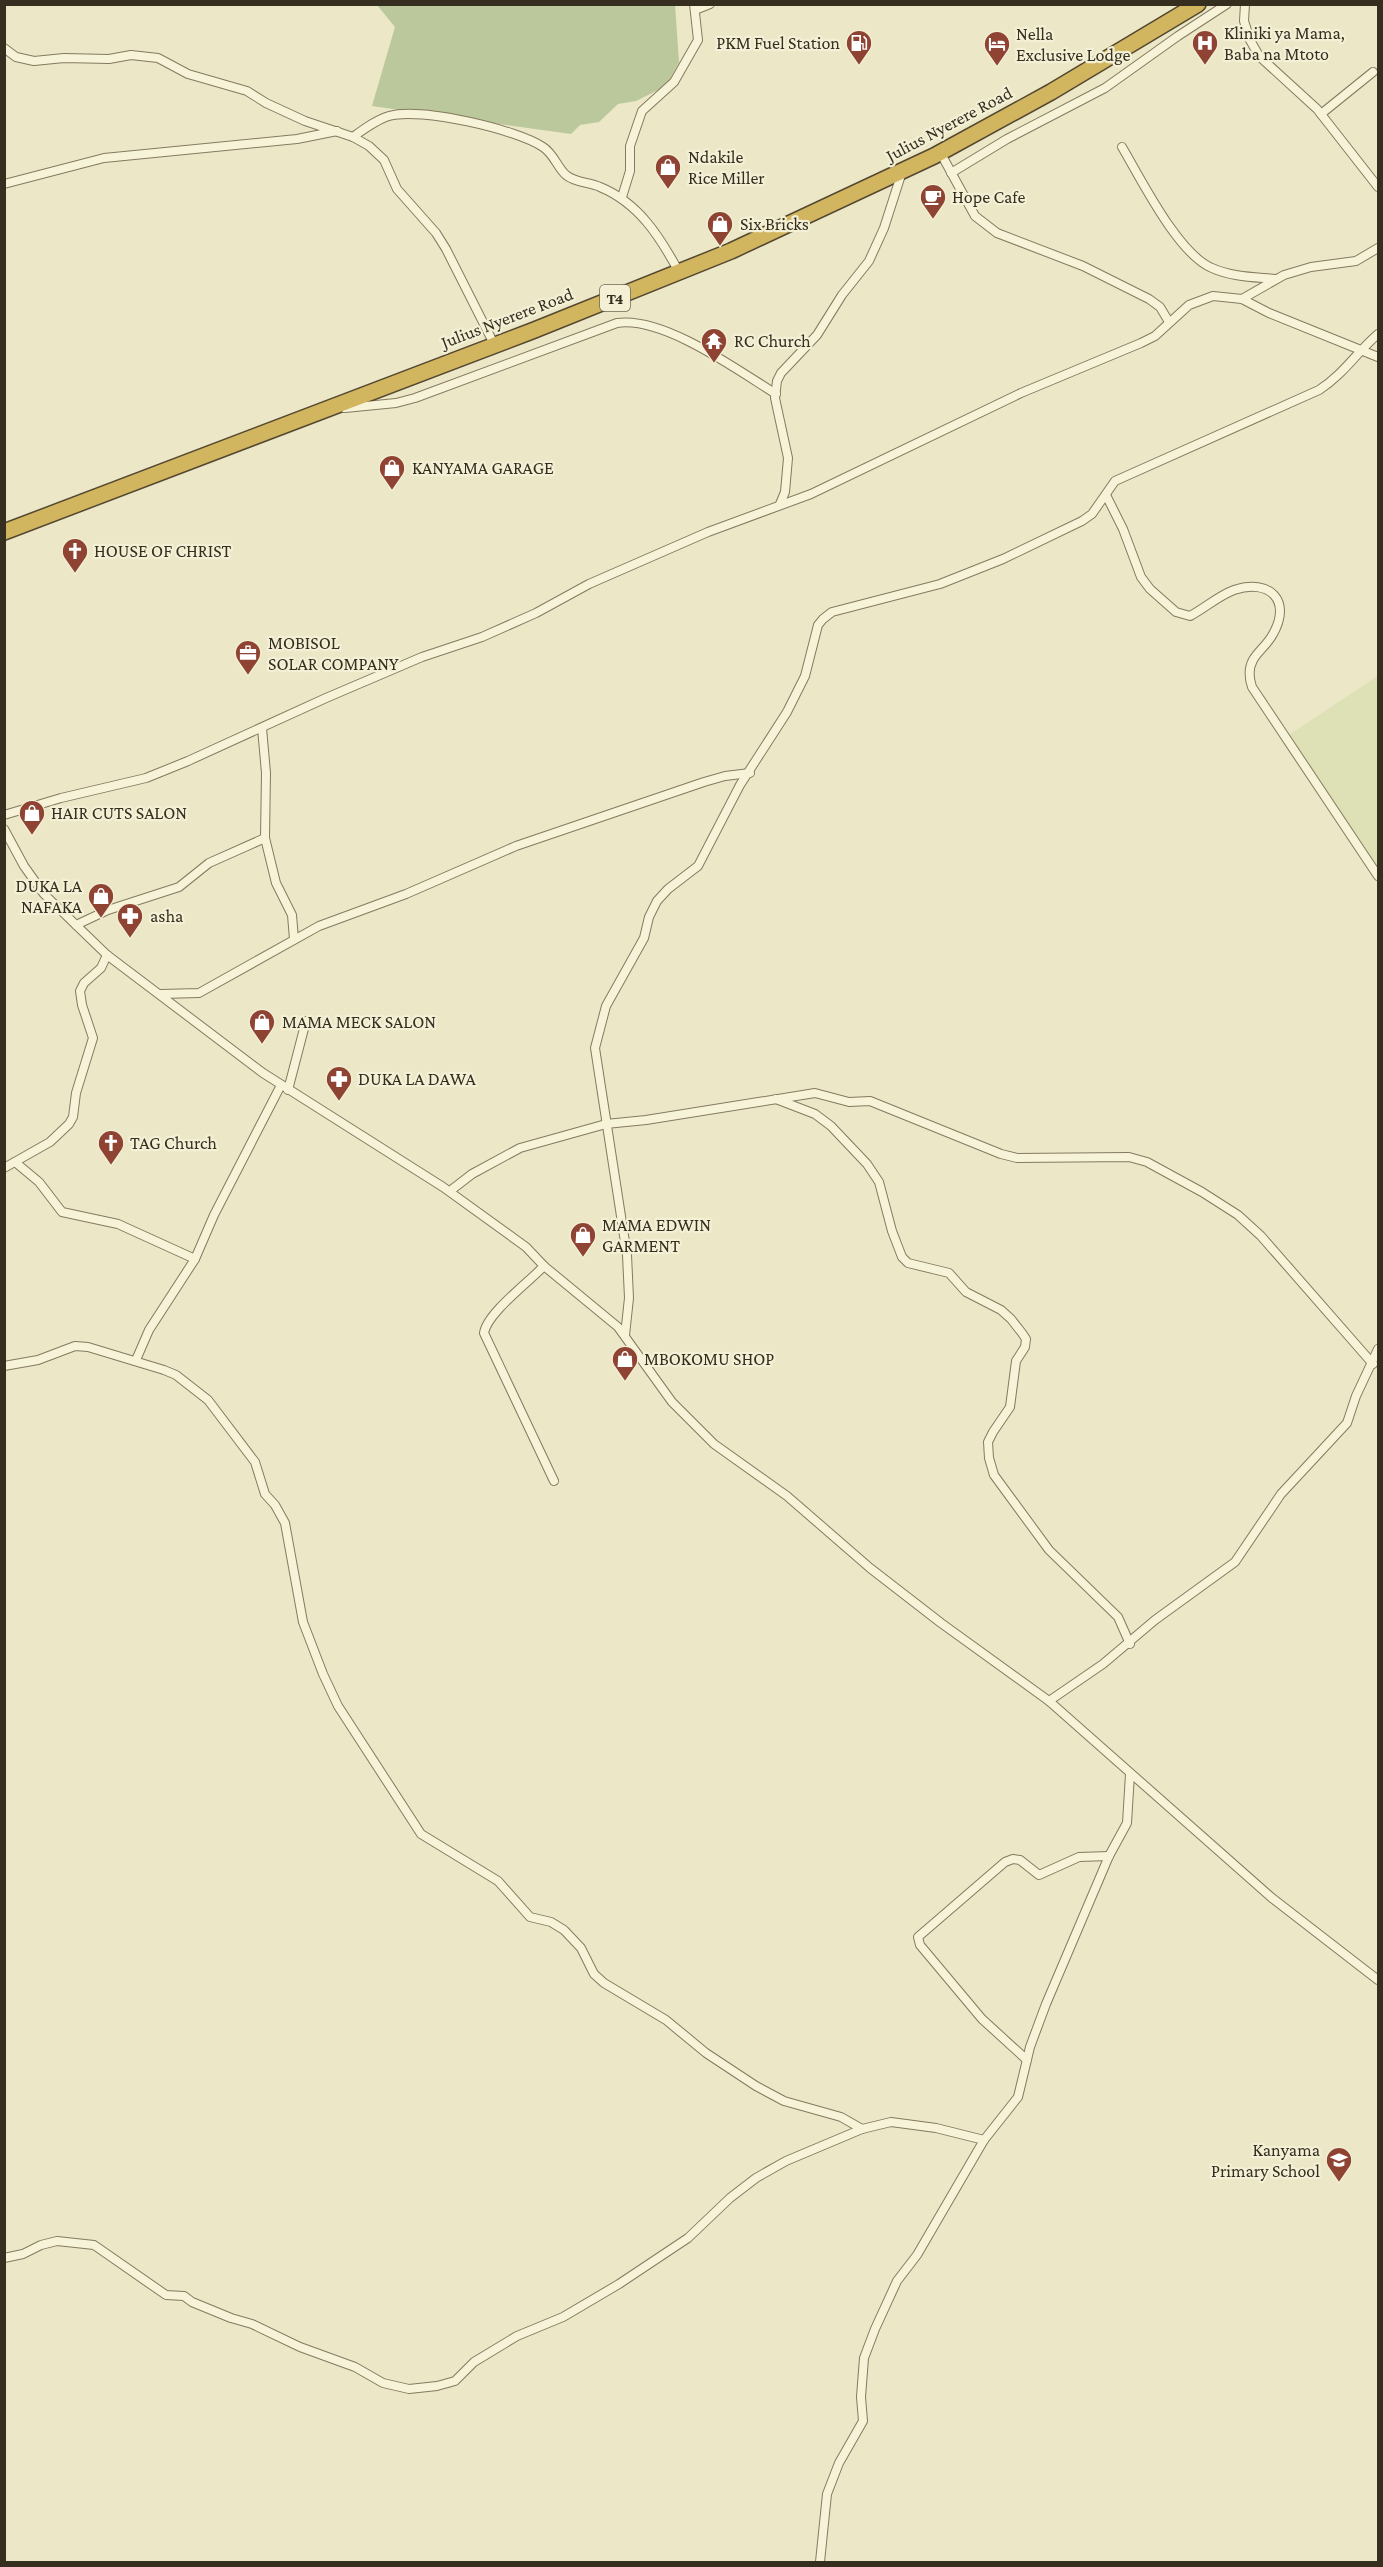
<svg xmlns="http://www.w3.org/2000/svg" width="1383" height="2567" viewBox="0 0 1383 2567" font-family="'Crimson Pro',serif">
<rect width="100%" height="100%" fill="#ebe7c7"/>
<polygon fill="#dee0b5" points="1378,676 1378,881 1281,740"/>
<polygon fill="#bac89b" points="377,5 675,5 679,62 666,86 636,101 618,104 599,122 580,125 571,134 372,106 395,27"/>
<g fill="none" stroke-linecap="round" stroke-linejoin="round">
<g stroke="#857a5e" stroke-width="10">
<g id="street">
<polyline points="1245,4 1244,21 1250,40 1259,56 1317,109 1378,187"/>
<polyline points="695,10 710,4"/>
<polyline points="4,48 16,57 34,61 64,58 109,59 131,55 158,58 188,74 247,91 266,103 305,121 353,137 369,146 384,160 397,189 436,233 446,249 494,344"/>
<polyline points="1321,114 1373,72"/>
<path d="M353 137C364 129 376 120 389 116 420 107 516 129 543 147 554 154 557 167 566 175 575 183 590 182 600 187 639 203 660 237 679 272"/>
<path d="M1122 147C1141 179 1178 254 1212 268 1232 277 1254 277 1275 279"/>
<polyline points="940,152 975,216 997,233 1083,266 1149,299 1160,307 1169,322"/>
<polyline points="951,173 1007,139 1105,88 1178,36 1227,4"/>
<polyline points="4,184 104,158 297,139 337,131"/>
<polyline points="622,197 630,171 630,146 642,111 674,82 698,40 694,4"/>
<polyline points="1242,299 1284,275 1311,267 1356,261 1378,248"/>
<path d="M345 408 396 403 415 398 617 323C663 316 736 369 776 394"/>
<path d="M1106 495 1123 529 1141 577 1150 589 1176 612 1190 616C1205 608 1218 596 1234 590 1270 578 1292 601 1273 634 1268 644 1258 651 1253 660 1248 669 1249 678 1252 687L1378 876"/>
<polyline points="780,504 785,492 788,458 775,398 777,381 781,373 817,335 842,295 869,261 884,228 902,172"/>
<polyline points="262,728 266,773 265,838 276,883 292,915 294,939"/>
<polyline points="4,815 61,798 146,778 188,761 326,698 422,657 482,637 536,613 589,584 708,532 811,494 1021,393 1141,343 1155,336 1189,305 1213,296 1242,299 1269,313 1378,357"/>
<polyline points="4,829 24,866 44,894 107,955 263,1073 443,1187 526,1247 544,1266 618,1327 672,1402 714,1444 787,1496 870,1568 941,1623 1049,1701 1272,1898 1378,1980"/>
<polyline points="76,925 108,910 179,887 209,863 265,838"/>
<polyline points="161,994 199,993 319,926 406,894 516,846 704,782 725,776 750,773"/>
<polyline points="288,1090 306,1021"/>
<polyline points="776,1099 815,1114 831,1126 867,1164 879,1182 892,1231 902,1257 908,1263 949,1273 966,1292 1001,1310 1011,1319 1022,1333 1026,1339 1025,1347 1016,1361 1010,1407 993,1432 988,1442 989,1458 994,1475 1049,1550 1118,1617 1130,1644"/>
<polyline points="15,1162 39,1182 62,1212 118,1224 195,1259"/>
<polyline points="4,1168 50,1142 69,1124 73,1117 76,1093 93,1038 82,1005 80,991 84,983 101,968 107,955"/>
<polyline points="450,1191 472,1174 520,1148 606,1124 646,1120 815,1093 849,1102 870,1101 1001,1154 1017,1158 1129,1157 1147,1162 1202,1192 1238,1215 1261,1236 1373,1364"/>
<path d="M544 1266C529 1282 487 1313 484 1333L554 1481"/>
<path d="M625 1335 629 1298 627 1255 595 1048 606 1006 644 938 649 917 657 901 668 889 698 866 740 785 787 712 805 676 818 625 823 619 832 612 940 584 1003 559 1082 521 1092 514 1115 481 1319 390C1343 375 1357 352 1378 334"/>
<polyline points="136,1360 149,1330 195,1259 214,1215 281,1085"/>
<polyline points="4,1366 38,1360 75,1346 88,1347 164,1370 176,1375 208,1400 255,1462 265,1494 275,1505 285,1523 303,1622 323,1674 338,1706 421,1834 498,1881 530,1917 551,1922 564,1930 581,1948 594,1974 604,1983 666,2020 706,2053 756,2086 784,2101 841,2117 862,2129"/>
<polyline points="1049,1701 1103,1664 1155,1620 1235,1562 1281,1494 1347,1423 1356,1396 1378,1349"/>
<polyline points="1027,2060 982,2019 920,1945 918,1937 1005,1862 1013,1859 1020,1860 1039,1875 1079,1857 1109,1856"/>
<polyline points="4,2258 23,2254 41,2245 57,2241 94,2245 166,2295 184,2296 192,2302 231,2318 252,2324 300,2347 355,2367 383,2383 409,2389 437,2386 455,2381 474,2362 517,2336 563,2317 619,2284 688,2238 730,2198 756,2178 786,2161 862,2129 891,2122 936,2128 984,2140"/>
<polyline points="820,2562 827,2494 839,2463 863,2421 861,2397 864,2358 875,2329 897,2281 917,2255 984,2140 1018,2097 1030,2047 1046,2004 1109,1856 1127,1823 1130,1774"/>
</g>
</g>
<g stroke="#534731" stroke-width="18">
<polyline id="highway" points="4,532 532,331 731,251 934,156 1051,92 1198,4"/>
</g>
<use href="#street" stroke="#f6f3d9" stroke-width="8"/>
<use href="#highway" stroke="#d2b55f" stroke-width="15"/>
</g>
<defs>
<g id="fuel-pin" transform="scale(1.35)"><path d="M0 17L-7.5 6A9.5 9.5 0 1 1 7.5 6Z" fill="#8f4333" stroke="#f3f0d6"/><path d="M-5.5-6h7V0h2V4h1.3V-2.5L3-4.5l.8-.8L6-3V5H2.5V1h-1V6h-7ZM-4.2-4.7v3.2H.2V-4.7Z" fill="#fff"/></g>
<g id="hospital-pin" transform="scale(1.35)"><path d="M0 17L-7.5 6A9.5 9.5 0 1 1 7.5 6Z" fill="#8f4333" stroke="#f3f0d6"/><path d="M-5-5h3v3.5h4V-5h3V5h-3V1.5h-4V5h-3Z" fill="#fff"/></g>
<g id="hotel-pin" transform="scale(1.35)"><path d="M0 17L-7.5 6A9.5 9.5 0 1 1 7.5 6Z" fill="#8f4333" stroke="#f3f0d6"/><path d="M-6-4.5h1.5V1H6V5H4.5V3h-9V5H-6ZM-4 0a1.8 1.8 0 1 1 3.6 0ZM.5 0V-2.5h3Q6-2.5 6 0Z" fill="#fff"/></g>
<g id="shop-pin" transform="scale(1.35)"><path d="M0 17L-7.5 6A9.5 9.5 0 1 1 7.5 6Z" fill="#8f4333" stroke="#f3f0d6"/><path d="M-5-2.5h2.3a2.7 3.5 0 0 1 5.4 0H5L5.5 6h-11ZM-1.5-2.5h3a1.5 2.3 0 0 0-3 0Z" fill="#fff"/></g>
<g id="cafe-pin" transform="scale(1.35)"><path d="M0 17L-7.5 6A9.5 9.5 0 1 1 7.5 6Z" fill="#8f4333" stroke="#f3f0d6"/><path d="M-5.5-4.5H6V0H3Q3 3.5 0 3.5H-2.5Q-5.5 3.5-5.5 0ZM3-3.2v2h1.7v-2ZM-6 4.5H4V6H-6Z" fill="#fff"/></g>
<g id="temple-pin" transform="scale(1.35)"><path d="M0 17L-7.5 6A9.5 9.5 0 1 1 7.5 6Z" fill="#8f4333" stroke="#f3f0d6"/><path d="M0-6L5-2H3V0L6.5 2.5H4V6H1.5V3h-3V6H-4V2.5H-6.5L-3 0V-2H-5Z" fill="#fff"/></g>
<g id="church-pin" transform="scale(1.35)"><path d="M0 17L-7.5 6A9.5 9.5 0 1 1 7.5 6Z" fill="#8f4333" stroke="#f3f0d6"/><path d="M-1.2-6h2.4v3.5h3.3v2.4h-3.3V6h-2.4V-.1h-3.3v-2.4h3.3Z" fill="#fff"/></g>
<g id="office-pin" transform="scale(1.35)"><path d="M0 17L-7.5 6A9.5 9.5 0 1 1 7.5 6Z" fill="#8f4333" stroke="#f3f0d6"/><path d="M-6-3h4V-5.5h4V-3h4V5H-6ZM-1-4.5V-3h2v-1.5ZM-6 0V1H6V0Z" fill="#fff"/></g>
<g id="pharmacy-pin" transform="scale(1.35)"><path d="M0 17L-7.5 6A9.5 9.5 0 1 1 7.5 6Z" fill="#8f4333" stroke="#f3f0d6"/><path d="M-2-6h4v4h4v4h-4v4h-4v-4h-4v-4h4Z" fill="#fff"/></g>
<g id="school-pin" transform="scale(1.35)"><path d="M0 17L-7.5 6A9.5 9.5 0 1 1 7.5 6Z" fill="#8f4333" stroke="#f3f0d6"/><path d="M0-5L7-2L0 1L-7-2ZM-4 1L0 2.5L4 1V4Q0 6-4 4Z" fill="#fff"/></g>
</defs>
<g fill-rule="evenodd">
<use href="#fuel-pin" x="859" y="43"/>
<use href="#hospital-pin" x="1205" y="43"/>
<use href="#hotel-pin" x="997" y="44"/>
<use href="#shop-pin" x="668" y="167"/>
<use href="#cafe-pin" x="933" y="197"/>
<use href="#shop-pin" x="720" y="224"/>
<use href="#temple-pin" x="714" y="341"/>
<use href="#shop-pin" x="392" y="468"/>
<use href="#church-pin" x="75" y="551"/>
<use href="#office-pin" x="248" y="653"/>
<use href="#shop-pin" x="32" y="813"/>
<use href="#shop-pin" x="101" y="896"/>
<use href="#pharmacy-pin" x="130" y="916"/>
<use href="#shop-pin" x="262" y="1022"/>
<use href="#pharmacy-pin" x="339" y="1079"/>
<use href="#church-pin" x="111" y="1143"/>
<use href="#shop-pin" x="583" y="1235"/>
<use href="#shop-pin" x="625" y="1359"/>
<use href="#school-pin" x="1339" y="2160"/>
</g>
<g text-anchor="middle" stroke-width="4.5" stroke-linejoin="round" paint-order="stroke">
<rect fill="#f3f0d6" stroke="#6f6957" stroke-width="1.5" x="600" y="285" width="30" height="26" rx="4.5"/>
<g font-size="16" font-weight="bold" fill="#362f20">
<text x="615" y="304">T4</text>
</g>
<g font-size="18" fill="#362f20" stroke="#f3f0d6" text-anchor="start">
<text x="1224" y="39">Kliniki ya Mama,<tspan x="1224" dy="21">Baba na Mtoto</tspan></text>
<text x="1016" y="40">Nella<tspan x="1016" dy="21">Exclusive Lodge</tspan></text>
<text x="840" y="49" text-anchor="end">PKM Fuel Station</text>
<text x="688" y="163">Ndakile<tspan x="688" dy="21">Rice Miller</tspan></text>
<text x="952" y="203">Hope Cafe</text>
<text x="740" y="230">Six Bricks</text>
<text x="734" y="347">RC Church</text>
<text x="412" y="474">KANYAMA GARAGE</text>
<text x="94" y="557">HOUSE OF CHRIST</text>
<text x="268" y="649">MOBISOL<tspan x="268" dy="21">SOLAR COMPANY</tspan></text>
<text x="51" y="819">HAIR CUTS SALON</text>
<text x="82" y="892" text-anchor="end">DUKA LA<tspan x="82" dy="21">NAFAKA</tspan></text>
<text x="150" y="922">asha</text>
<text x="282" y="1028">MAMA MECK SALON</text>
<text x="358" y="1085">DUKA LA DAWA</text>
<text x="130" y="1149">TAG Church</text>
<text x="602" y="1231">MAMA EDWIN<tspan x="602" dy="21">GARMENT</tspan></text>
<text x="644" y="1365">MBOKOMU SHOP</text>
<text x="1320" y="2156" text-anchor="end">Kanyama<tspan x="1320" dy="21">Primary School</tspan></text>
</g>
<g font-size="18" fill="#362f20" stroke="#f3f0d6">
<text transform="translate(949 124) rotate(-28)" y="6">Julius Nyerere Road</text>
<text transform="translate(507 318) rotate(-21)" y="6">Julius Nyerere Road</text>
</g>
</g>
<rect width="1383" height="2567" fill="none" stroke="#362f20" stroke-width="12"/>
</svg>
